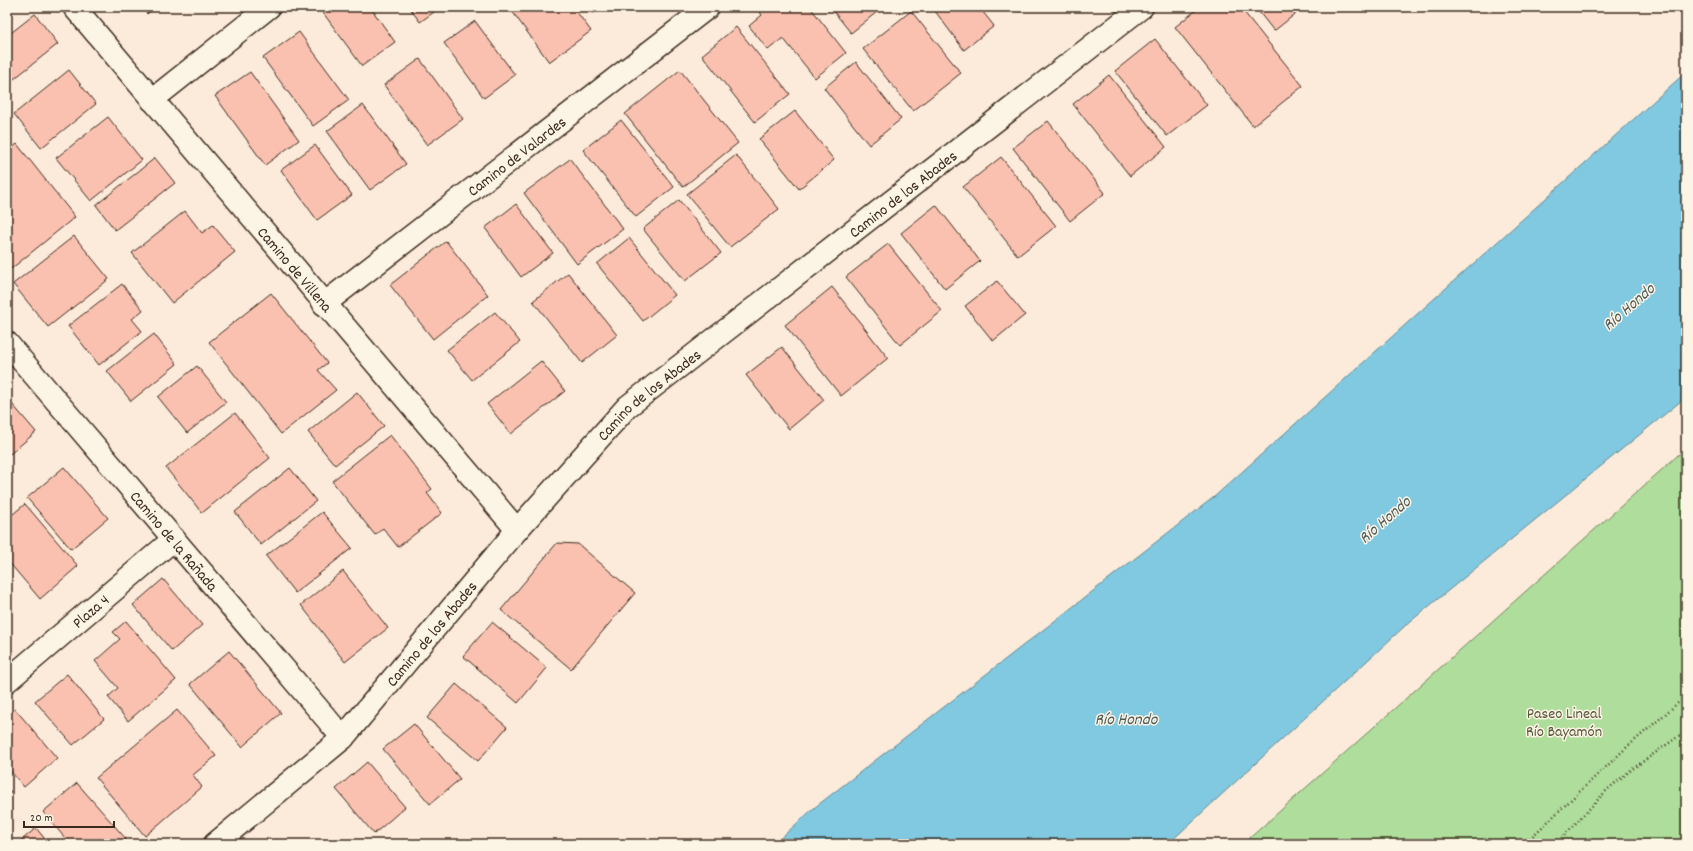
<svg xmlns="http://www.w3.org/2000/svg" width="1693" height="851" viewBox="0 0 1693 851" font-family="Dekko,sans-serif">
<rect width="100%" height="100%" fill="#fcebda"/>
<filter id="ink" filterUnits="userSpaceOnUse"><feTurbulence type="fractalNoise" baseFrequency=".025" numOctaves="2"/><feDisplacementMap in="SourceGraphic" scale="8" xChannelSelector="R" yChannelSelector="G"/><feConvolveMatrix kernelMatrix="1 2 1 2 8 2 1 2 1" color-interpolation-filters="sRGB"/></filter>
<g filter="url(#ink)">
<polygon fill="#aedd9c" stroke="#74845d" points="1686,448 1686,844 1243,844"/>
<polygon fill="#80c9e1" stroke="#648993" points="1686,72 1686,397 1406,625 1168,844 774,844 814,808 1214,497"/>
<g fill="#fac1b0" stroke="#3b2a1e">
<polygon points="141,7 155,7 147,14"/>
<polygon points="326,7 370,7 395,42 362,66 321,10"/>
<polygon points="409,7 441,7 420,22"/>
<polygon points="509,7 556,7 558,10 562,7 573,7 591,31 549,62"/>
<polygon points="589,7 602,7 593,13"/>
<polygon points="760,7 810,7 846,53 815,78 783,38 768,50 749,26 762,15 758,9"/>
<polygon points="830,7 883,7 851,33"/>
<polygon points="932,7 979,7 994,26 964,50"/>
<polygon points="1016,7 1025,7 1019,12"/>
<polygon points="1200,7 1240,7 1303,86 1253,126 1175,27"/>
<polygon points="1255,7 1304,7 1274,31"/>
<polygon points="911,11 961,73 913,111 863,49"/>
<polygon points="35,14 58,44 10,82 7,78 7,36"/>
<polygon points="475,21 515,75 484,98 444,43"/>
<polygon points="736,27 790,94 755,122 702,55"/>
<polygon points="299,32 349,100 313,126 263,58"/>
<polygon points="1155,39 1207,105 1167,136 1115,71"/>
<polygon points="420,59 463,119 427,145 384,85"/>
<polygon points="856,62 901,119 869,145 824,88"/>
<polygon points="69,70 96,104 41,148 14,114"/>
<polygon points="680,70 738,143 683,187 625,114"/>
<polygon points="250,72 299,140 265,165 215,96"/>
<polygon points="1109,75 1166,147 1130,176 1073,104"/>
<polygon points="363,105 406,164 370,190 327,131"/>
<polygon points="795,111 834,160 799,189 759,139"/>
<polygon points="108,117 142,160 91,201 56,158"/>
<polygon points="621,120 674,187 636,217 583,150"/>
<polygon points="1048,121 1105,193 1070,221 1013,148"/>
<polygon points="17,144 75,217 11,269 7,263 7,152"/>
<polygon points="315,145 352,195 317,220 281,170"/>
<polygon points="736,155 779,209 730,247 687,194"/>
<polygon points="1001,157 1056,226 1018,256 963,187"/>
<polygon points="155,158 175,183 115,230 96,205"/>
<polygon points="570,159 623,229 577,264 524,193"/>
<polygon points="679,200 721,253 685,281 643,229"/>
<polygon points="516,204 553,253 521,277 485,228"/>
<polygon points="936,205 980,261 945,289 901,233"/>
<polygon points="185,211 202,233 213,225 235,252 172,303 132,253"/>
<polygon points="74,236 109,279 48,327 13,284"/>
<polygon points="629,238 675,295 643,321 597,264"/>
<polygon points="446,241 488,295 433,339 390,285"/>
<polygon points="888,244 942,311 900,345 846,277"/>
<polygon points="568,273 617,335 582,363 533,301"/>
<polygon points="997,281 1025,315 993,341 965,306"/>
<polygon points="122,284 143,310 132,319 142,331 99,365 68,326"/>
<polygon points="832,287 888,358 841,396 785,325"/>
<polygon points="271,293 327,363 318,370 336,390 281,434 209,342"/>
<polygon points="495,312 520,342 472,380 447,350"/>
<polygon points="154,334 177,364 131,401 107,371"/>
<polygon points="782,347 824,400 789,429 746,375"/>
<polygon points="541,361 565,391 511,434 487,404"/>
<polygon points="197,366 226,402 187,433 158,397"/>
<polygon points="357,392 384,426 335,465 308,432"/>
<polygon points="7,398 36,432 10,454 7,451"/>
<polygon points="235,413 270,458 202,513 166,468"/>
<polygon points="390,435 432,489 427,493 442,513 398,547 383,528 375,535 332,481"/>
<polygon points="64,467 108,518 71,549 27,498"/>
<polygon points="290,468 316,501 261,545 235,512"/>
<polygon points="25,504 78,566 40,599 7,560 7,519"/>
<polygon points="322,512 352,548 295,593 266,556"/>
<polygon points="557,543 578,544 635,593 571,669 501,610"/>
<polygon points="343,571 388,628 345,662 301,605"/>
<polygon points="163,579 202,625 172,651 133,605"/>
<polygon points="126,621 176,680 128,721 108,697 118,688 95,661 120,639 113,632"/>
<polygon points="492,622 547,668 518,703 463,656"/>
<polygon points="229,651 281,713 242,747 190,684"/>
<polygon points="67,674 104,719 73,745 35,701"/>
<polygon points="456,684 507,727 478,761 427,718"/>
<polygon points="15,709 57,758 24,787 7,767 7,716"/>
<polygon points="177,710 216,756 193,775 202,787 145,836 96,778"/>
<polygon points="414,724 460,779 430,804 383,749"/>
<polygon points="367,762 405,807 374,834 336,789"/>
<polygon points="77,783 126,839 120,844 70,844 43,812"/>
<polygon points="7,787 11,792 7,794"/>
<polygon points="36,828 49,844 17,844"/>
</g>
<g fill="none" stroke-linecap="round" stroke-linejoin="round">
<g stroke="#3b2a1e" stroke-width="25">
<g id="minor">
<path id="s1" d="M74 7 517 530"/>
<polyline points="152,100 269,7"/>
<path id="s2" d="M324 304 708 7"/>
<path id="s3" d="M7 343 343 738"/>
<path id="s4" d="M7 681 174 539"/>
<path id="s5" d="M215 844 343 738 517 530 627 407 1142 7"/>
</g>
</g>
<g stroke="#3b2a1e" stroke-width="2.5" stroke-dasharray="1 3" stroke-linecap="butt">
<polyline points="1524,844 1626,748 1686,696"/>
<polyline points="1556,844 1608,789 1631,770 1686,731"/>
</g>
<use href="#minor" stroke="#fcf5e5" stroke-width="22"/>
</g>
</g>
<g text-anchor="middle" stroke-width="3" stroke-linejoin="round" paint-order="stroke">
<g font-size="16" fill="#3b2a1e" stroke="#fcf5e5">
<text dy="6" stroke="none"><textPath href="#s2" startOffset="243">Camino de Valardes</textPath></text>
<text dy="6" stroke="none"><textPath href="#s5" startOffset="951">Camino de los Abades</textPath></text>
<text dy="6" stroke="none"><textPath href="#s1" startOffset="343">Camino de Villena</textPath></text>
<text dy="6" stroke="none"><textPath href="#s5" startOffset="627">Camino de los Abades</textPath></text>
<text dy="6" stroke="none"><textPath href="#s3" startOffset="259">Camino de la Rañada</textPath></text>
<text dy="6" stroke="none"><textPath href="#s4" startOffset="109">Plaza 4</textPath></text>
<text dy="6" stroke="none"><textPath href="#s5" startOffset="303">Camino de los Abades</textPath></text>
</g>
<g font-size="16" fill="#58573e" stroke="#fcf5e5">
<text x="1564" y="718">Paseo Lineal<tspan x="1564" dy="18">Río Bayamón</tspan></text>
</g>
<g font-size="17" font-style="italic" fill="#505a58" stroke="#fcf5e5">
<text transform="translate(1628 306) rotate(-41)" y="6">Río Hondo</text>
<text transform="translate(1384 519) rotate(-41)" y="6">Río Hondo</text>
<text x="1126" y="724">Río Hondo</text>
</g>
</g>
<rect width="1693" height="851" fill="none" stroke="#fcf5e5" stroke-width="24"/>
<rect x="12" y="12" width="1669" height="827" fill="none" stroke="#3b2a1e" stroke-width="1.5" filter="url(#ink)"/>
<path d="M24 821v6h90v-6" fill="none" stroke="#3b2a1e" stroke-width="2"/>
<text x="30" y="821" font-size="12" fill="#3b2a1e" stroke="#fcf5e5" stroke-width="3" paint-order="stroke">20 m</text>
</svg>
